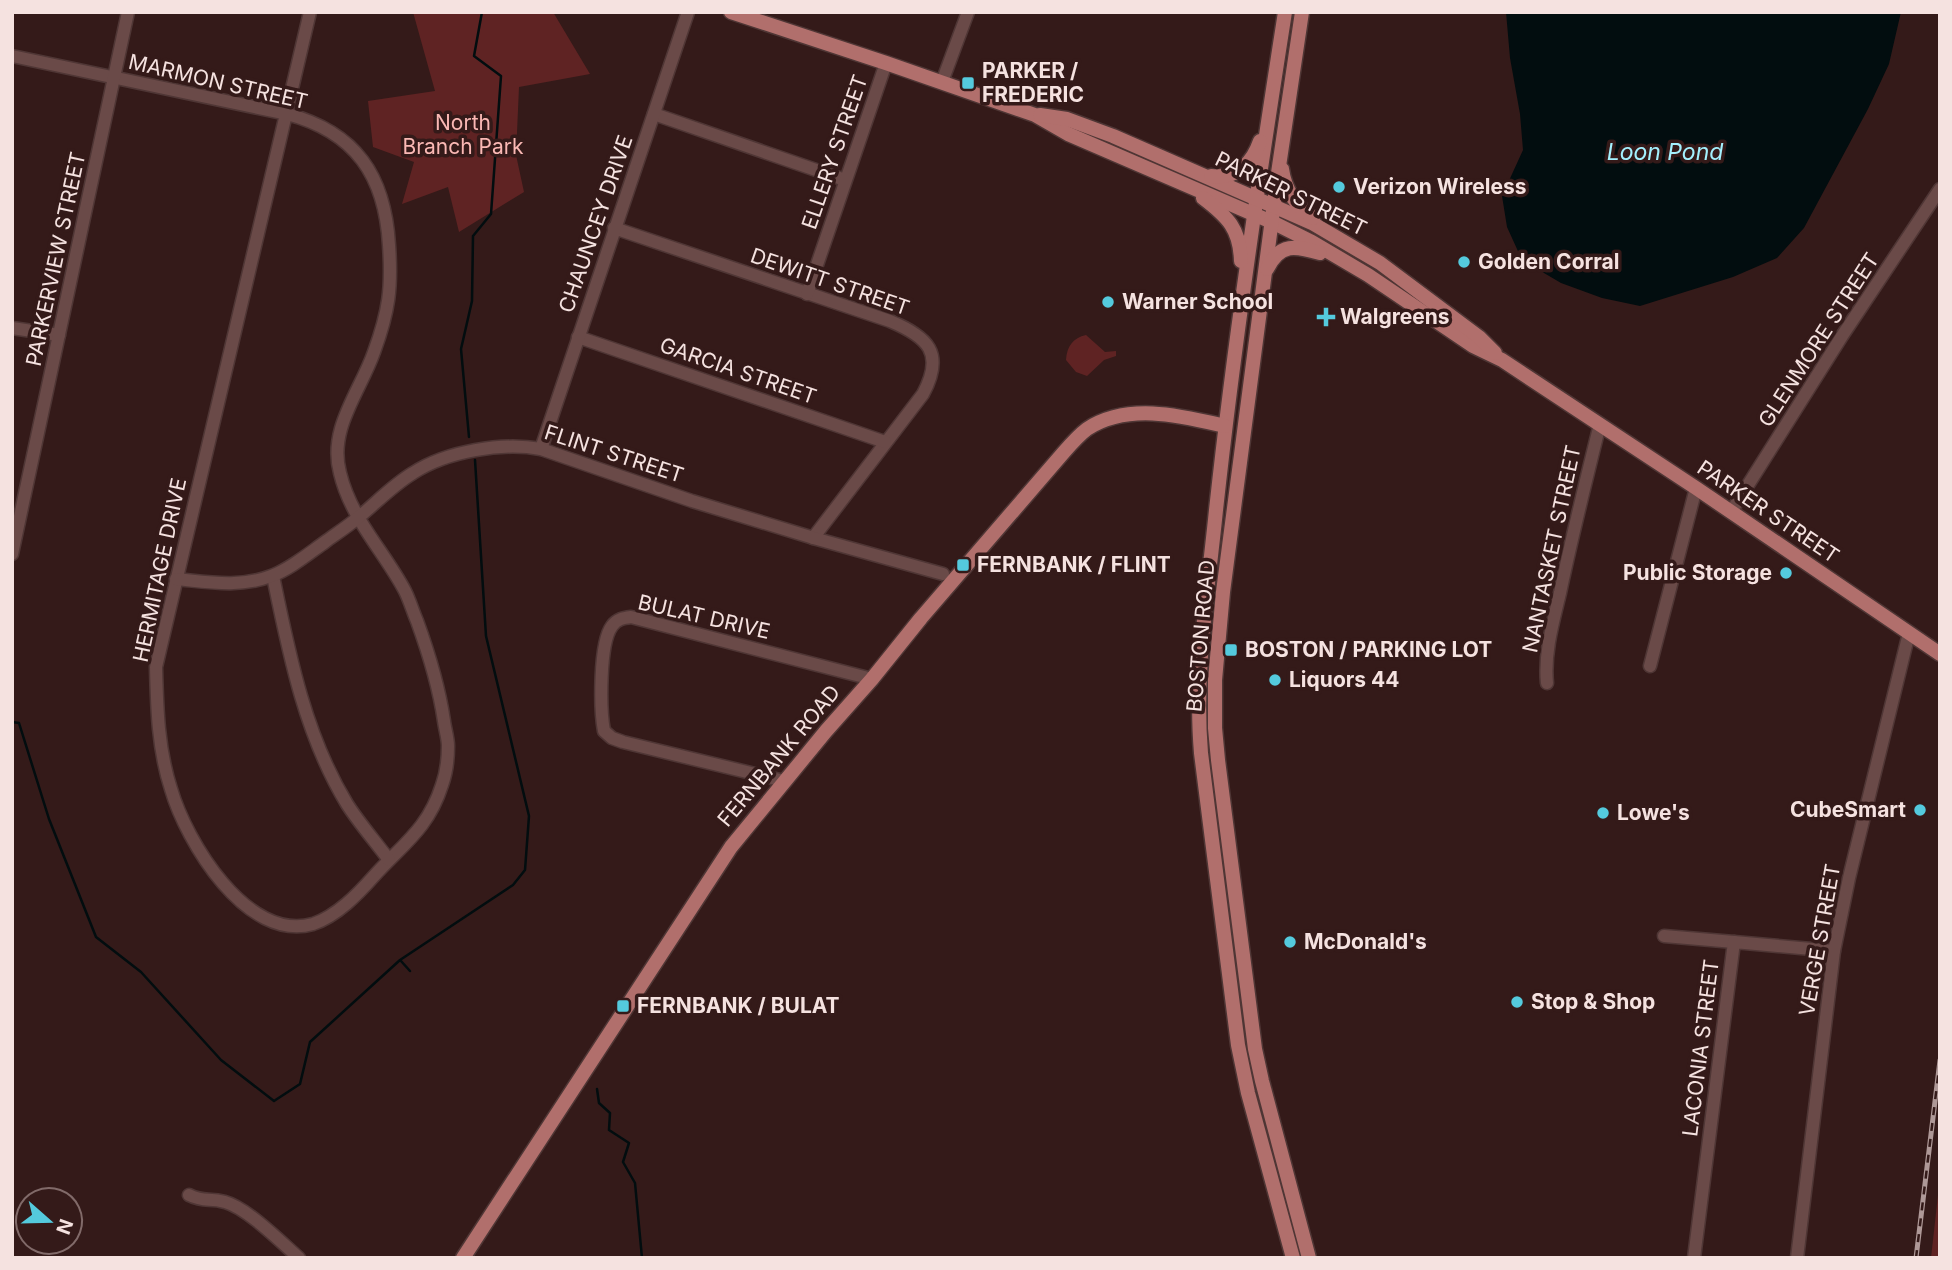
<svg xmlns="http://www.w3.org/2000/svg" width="1952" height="1270" viewBox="0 0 1952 1270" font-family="Inter,sans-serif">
<rect width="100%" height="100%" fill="#341a19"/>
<g fill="#5f2323">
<polygon points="413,12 553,12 590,74 519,87 516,155 524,192 459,232 448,187 402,204 414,162 373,147 368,101 435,91"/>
<path d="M1086 335 1105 352 1116 351V356L1104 360 1087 376 1076 372 1066 360C1067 346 1073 338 1086 335Z"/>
<polygon points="1940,1177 1940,1258 1931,1258"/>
</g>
<polygon fill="#020d0f" points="1506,12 1901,12 1889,64 1868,109 1804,228 1777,258 1733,277 1640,306 1602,298 1561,283 1522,260 1507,227 1502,196 1523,150 1520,114 1510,58"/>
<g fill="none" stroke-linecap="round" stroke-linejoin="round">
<g stroke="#020d0f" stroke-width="2.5">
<polyline points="469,437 461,349 472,301 473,236 491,214 501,76 474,56 482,12"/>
<polyline points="12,722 19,723 49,819 96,937 141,972 221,1060 274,1101 300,1084 310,1042 400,960 513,885 525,870 529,816 486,636 475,460"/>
<polyline points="401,961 410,971"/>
<polyline points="597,1089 599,1103 610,1113 609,1130 629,1143 623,1162 635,1183 642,1258"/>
</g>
<g stroke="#4f3635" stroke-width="15">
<g id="minor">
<path d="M12 56 287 114C356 132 385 176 389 245 392 288 389 311 374 352 360 392 328 429 340 473 351 519 384 551 405 591 410 601 413 612 417 621 429 654 439 687 444 721 445 729 448 738 448 746 448 758 446 774 442 785 428 829 403 844 374 876 358 894 337 916 313 924 247 943 186 841 171 789 158 749 157 709 156 667L310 12"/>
<polyline points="942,82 968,12"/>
<polyline points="654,114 845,180"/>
<path d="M614 228 890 321C928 337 945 353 923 394L813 538"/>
<polyline points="807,294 886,63"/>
<polyline points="12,328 59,335"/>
<polyline points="578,337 885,442"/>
<polyline points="541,449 688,12"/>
<polyline points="1731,512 1842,336 1940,189"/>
<polyline points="12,554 128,12"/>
<path d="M273 576C289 654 305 735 347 804 359 823 375 841 389 860"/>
<path d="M176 579C208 582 240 588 271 576 290 569 308 554 325 542 336 534 348 526 359 517 377 502 393 485 413 473 447 451 502 442 541 449L692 501 817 539 943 574"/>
<polyline points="1650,666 1696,488"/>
<path d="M1547 683C1544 653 1553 622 1560 593 1572 536 1586 480 1600 424"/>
<path d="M784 781 623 742 612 738 604 731C600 710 599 643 612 626 617 619 623 618 631 617L872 679"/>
<polyline points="1664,936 1734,942"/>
<path d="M189 1195C205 1203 209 1197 225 1202 247 1208 281 1242 299 1258"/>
<polyline points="1694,1258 1734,942 1834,951"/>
<polyline points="1797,1258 1834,951 1849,878 1909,633"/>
</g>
</g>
<g stroke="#4f3635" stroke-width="17">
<g id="major">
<polyline points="731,12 886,63 1035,115 1068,134 1272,222 1312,242 1368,275 1473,346 1502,360 1696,488 1940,654"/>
<path d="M1285 12C1259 178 1234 344 1216 510 1208 591 1194 672 1201 753L1238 1045 1248 1093 1293 1258"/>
<polyline points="1302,12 1278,173 1223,592 1215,680 1215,728 1218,760 1255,1049 1262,1081 1309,1258"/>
<polyline points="1040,115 1067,119 1113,136 1312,223 1380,263 1479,337 1495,353"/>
<path d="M1282 169C1285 191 1296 205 1313 218"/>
<path d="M1211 176C1237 179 1252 164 1260 141"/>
<path d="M1203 198C1228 217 1240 229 1241 261"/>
<path d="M1267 269C1280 242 1296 246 1320 253"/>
<path d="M463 1258 731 847 826 731 872 679 921 618 1064 452C1071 444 1079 435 1087 429 1128 402 1182 416 1225 426"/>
</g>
</g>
<use href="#minor" stroke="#6a4a48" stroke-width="12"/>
<use href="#major" stroke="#b16f6c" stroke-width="14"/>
<g stroke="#ae9897" stroke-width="5">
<polyline id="rail" points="1916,1258 1940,1060"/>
</g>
<use href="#rail" stroke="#341a19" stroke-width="2.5" stroke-dasharray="8" stroke-linecap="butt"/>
</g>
<g fill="#54cadd" stroke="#341a19" stroke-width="2.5">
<rect x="961" y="76" width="14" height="14" rx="3.5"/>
<circle cx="1339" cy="187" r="7"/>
<circle cx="1464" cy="262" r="7"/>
<circle cx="1108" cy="302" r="7"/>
<path d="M1322.5 306.5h7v7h7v7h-7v7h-7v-7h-7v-7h7z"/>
<rect x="956" y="558" width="14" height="14" rx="3.5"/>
<circle cx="1786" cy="573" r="7"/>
<rect x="1224" y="643" width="14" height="14" rx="3.5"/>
<circle cx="1275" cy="680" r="7"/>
<circle cx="1920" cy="810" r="7"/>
<circle cx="1603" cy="813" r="7"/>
<circle cx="1290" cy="942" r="7"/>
<circle cx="1517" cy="1002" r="7"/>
<rect x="616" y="999" width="14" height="14" rx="3.5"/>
</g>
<g text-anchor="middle" stroke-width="7" stroke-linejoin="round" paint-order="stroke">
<g font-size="21" font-weight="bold" fill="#f5e2e0" stroke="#341a19" text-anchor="start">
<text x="982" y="78">PARKER /<tspan x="982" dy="24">FREDERIC</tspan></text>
<text x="1353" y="194">Verizon Wireless</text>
<text x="1478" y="269">Golden Corral</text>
<text x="1122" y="309">Warner School</text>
<text x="1340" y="324">Walgreens</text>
<text x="977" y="572">FERNBANK / FLINT</text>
<text x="1772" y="580" text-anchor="end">Public Storage</text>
<text x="1245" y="657">BOSTON / PARKING LOT</text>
<text x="1289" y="687">Liquors 44</text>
<text x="1906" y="817" text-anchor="end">CubeSmart</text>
<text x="1617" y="820">Lowe's</text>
<text x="1304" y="949">McDonald's</text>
<text x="1531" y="1009">Stop &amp; Shop</text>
<text x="637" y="1013">FERNBANK / BULAT</text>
</g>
<g font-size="21" fill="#f5e2e0" stroke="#341a19">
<text transform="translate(218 82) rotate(13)" y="7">MARMON STREET</text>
<text transform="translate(835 152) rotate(-71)" y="7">ELLERY STREET</text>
<text transform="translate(1291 194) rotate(26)" y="7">PARKER STREET</text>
<text transform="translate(596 224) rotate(-71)" y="7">CHAUNCEY DRIVE</text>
<text transform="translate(56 259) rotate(-78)" y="7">PARKERVIEW STREET</text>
<text transform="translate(830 282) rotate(19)" y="7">DEWITT STREET</text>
<text transform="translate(1819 340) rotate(-57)" y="7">GLENMORE STREET</text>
<text transform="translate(738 371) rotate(19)" y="7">GARCIA STREET</text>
<text transform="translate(614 454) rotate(18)" y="7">FLINT STREET</text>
<text transform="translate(1768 512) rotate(34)" y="7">PARKER STREET</text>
<text transform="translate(1552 549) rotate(-78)" y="7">NANTASKET STREET</text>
<text transform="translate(160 570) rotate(-78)" y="7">HERMITAGE DRIVE</text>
<text transform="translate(704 617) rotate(13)" y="7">BULAT DRIVE</text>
<text transform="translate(1201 636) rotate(-85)" y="7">BOSTON ROAD</text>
<text transform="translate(779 756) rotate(-50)" y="7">FERNBANK ROAD</text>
<text transform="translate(1820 940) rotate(-80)" y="7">VERGE STREET</text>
<text transform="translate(1701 1048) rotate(-83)" y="7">LACONIA STREET</text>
</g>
<g font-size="21" fill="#fab8b4" stroke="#341a19">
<text x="463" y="130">North<tspan x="463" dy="24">Branch Park</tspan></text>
</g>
<g font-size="23" font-style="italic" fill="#a4f1fe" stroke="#341a19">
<text x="1665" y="160">Loon Pond</text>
</g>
</g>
<rect width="1952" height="1270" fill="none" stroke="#f5e2e0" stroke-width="28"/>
<g transform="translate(49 1221) rotate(110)"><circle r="33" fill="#341a19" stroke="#816a69" stroke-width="2"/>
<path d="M0-5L12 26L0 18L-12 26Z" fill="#54cadd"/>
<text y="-10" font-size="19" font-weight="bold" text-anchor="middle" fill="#f5e2e0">N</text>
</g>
</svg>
